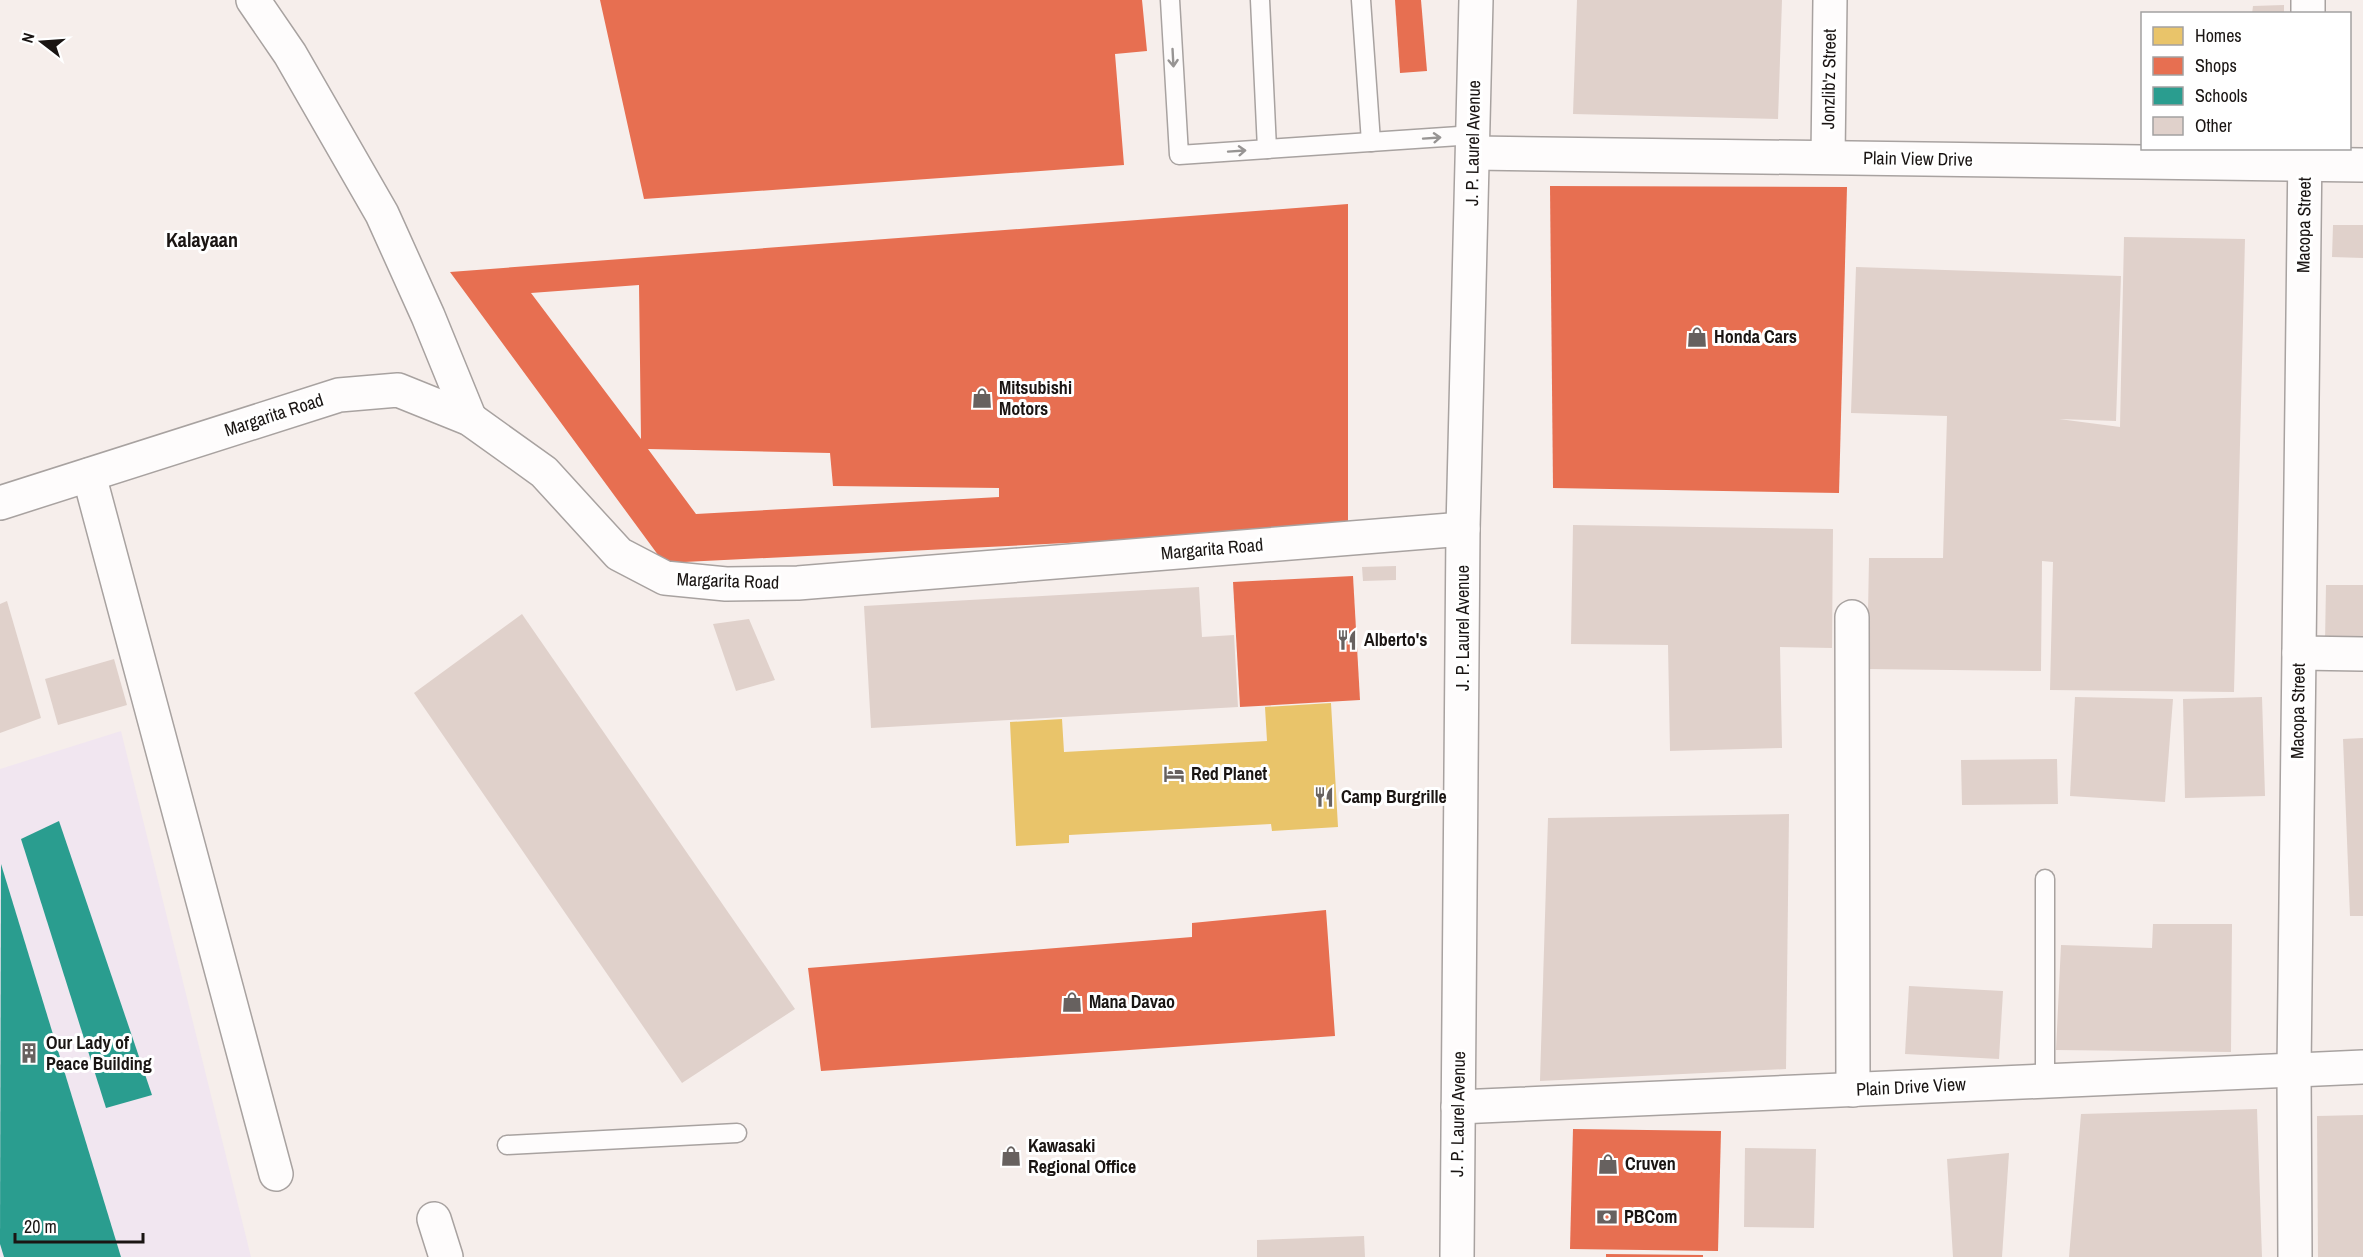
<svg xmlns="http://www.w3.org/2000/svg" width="2363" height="1257" viewBox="0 0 2363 1257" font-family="'Archivo Narrow',sans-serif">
<rect width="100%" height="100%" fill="#f6eeeb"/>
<polygon fill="#f1e6f0" points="121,731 251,1257 0,1257 0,769"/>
<polygon fill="#e9c46a" points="1331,703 1338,827 1272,831 1271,824 1069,835 1069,843 1016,846 1010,722 1062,719 1064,752 1267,741 1265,707"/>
<g fill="#e76f51" fill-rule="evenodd">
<polygon points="600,0 1142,0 1147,51 1115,54 1124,165 644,199"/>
<polygon points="1395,0 1421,0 1427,71 1400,73"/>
<polygon points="1550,186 1847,187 1839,493 1553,488"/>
<path d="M1348 204V529L664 563 450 272ZM639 285 641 439 531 293ZM648 449 830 453 833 486 999 488V497L696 514Z"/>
<polygon points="1353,576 1360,700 1240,707 1233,582"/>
<polygon points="1326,910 1335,1036 821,1071 808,968 1192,937 1192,923"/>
<polygon points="1573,1129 1721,1131 1718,1251 1570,1249"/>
<polygon points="1606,1254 1703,1255 1703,1257 1606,1257"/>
</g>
<g fill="#2a9d8f">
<polygon points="59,821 152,1095 106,1108 21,839"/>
<polygon points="1,864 121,1257 4,1257 0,1244"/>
</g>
<g fill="#e0d1cb">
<polygon points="1577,0 1782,0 1778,119 1573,114"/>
<polygon points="2284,5 2284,14 2252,14 2253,6"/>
<polygon points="2333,225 2363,225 2363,258 2332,257"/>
<polygon points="2124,237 2245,239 2234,692 2050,690 2053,562 2042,561 2041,671 1867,669 1869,558 1943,558 1947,416 1851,413 1856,267 2121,276 2116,421 2059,419 2120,427"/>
<polygon points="1573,525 1833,529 1832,648 1780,647 1782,748 1670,751 1668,645 1571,644"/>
<polygon points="1396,566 1396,580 1363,581 1362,567"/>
<polygon points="2326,585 2363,585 2363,643 2325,643"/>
<polygon points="1199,587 1202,637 1234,635 1238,707 871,728 864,606"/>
<polygon points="7,601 41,718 0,733 0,604"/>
<polygon points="522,614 795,1009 682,1083 414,693"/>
<polygon points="749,619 775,680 736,691 713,624"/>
<polygon points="114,659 127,705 58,725 45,679"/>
<polygon points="2075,697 2173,699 2165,802 2070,796"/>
<polygon points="2262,697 2265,796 2185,798 2183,699"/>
<polygon points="2363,738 2363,916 2350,916 2343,739"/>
<polygon points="2057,759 2058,804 1962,805 1961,760"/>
<polygon points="1789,814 1786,1069 1540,1081 1548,818"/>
<polygon points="2153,924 2232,924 2231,1052 2056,1050 2061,945 2152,948"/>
<polygon points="1909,986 2003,991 1999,1059 1905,1054"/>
<polygon points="2257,1109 2262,1257 2069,1257 2081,1114"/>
<polygon points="2363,1115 2363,1257 2318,1257 2317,1116"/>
<polygon points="1745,1148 1816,1149 1814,1228 1744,1227"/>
<polygon points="2009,1153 2002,1257 1953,1257 1947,1159"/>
<polygon points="1364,1236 1365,1257 1257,1257 1257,1240"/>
</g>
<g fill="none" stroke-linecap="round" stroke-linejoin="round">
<g stroke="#a8a2a0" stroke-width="21">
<g id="lane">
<polyline points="1170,0 1179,155 1474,135"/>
<polyline points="1260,0 1267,149"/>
<polyline points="1361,0 1371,142"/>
<polyline points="2045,879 2045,1081"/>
<polyline points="507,1145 737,1133"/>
</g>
</g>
<g stroke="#a8a2a0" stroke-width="36">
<g id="street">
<polyline points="253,0 290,54 382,214 428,316 470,419"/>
<polyline points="2308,14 2308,0"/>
<polyline points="1474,153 2363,165"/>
<polyline points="1828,157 1830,0"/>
<polyline points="89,475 276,1174"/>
<polyline points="0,503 339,395 398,390 470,419 544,472 619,554 665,578 726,584 798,583 1463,529"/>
<polyline points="1852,617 1853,1090"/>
<polyline points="2299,653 2363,654"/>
<polyline points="1458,1107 2363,1067"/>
<polyline points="434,1219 446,1257"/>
<polyline points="2295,1257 2294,1070 2305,148"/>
</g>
</g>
<g stroke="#a8a2a0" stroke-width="36">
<polyline id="primary" points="1457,1257 1463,529 1476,0"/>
</g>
<use href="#lane" stroke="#fefcfc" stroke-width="18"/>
<use href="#street" stroke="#fefcfc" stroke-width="33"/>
<use href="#primary" stroke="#fefcfc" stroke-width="33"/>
</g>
<defs><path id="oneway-shaft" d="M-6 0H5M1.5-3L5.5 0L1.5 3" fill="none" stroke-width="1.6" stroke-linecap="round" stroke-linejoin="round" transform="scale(1.5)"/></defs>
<g stroke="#979493">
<use href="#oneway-shaft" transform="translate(1173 58) rotate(87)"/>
<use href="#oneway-shaft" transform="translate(1432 138) rotate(-4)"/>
<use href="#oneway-shaft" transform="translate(1237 151) rotate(-4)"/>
</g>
<defs>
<g id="shop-bare" transform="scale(1.62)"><path d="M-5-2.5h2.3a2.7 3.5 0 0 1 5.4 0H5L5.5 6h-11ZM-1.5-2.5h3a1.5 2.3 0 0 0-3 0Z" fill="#67615f" stroke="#fff" stroke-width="2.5" paint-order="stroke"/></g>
<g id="restaurant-bare" transform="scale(1.62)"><path d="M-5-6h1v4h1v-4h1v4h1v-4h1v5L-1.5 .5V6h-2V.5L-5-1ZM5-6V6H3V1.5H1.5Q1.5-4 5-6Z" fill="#67615f" stroke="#fff" stroke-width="2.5" paint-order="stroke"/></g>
<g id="hotel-bare" transform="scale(1.62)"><path d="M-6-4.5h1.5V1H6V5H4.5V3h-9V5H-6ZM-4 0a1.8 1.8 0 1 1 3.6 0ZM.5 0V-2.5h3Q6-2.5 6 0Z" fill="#67615f" stroke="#fff" stroke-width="2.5" paint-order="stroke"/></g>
<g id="building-bare" transform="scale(1.62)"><path d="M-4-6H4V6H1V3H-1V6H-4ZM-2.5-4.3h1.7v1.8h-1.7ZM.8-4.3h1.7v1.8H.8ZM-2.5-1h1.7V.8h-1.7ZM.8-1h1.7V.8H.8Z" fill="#67615f" stroke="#fff" stroke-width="2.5" paint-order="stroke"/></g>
<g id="bank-bare" transform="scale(1.62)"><path d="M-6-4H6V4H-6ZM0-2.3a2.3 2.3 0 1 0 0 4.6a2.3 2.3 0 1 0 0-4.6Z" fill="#67615f" stroke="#fff" stroke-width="2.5" paint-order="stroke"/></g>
</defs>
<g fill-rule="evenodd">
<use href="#shop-bare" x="1697" y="337"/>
<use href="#shop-bare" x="982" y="398"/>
<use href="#restaurant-bare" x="1347" y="640"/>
<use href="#hotel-bare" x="1174" y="774"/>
<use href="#restaurant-bare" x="1324" y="797"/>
<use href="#shop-bare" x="1072" y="1002"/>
<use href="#building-bare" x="29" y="1053"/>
<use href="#shop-bare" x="1011" y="1156"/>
<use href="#shop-bare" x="1608" y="1164"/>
<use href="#bank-bare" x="1607" y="1217"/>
</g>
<g text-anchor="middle" stroke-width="6" stroke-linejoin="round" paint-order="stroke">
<g font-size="18" fill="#1a1513" stroke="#fff">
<text transform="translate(1829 79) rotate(-89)" y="6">Jonzlib'z Street</text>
<text transform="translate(1473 143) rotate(-89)" y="6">J. P. Laurel Avenue</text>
<text transform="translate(1918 159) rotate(1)" y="6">Plain View Drive</text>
<text transform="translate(2304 225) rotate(-89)" y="6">Macopa Street</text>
<text transform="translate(274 415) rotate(-18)" y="6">Margarita Road</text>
<text transform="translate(1212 549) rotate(-5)" y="6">Margarita Road</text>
<text transform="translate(728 581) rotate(2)" y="6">Margarita Road</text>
<text transform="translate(1463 628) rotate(-90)" y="6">J. P. Laurel Avenue</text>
<text transform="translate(2298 711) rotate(-89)" y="6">Macopa Street</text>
<text transform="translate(1911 1087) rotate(-3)" y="6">Plain Drive View</text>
<text transform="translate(1458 1114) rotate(-89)" y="6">J. P. Laurel Avenue</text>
</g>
<g font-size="18" font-weight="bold" fill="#1a1513" stroke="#fff" text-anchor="start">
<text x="1714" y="343">Honda Cars</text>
<text x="999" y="394">Mitsubishi<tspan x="999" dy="21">Motors</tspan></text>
<text x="1364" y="646">Alberto's</text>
<text x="1191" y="780">Red Planet</text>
<text x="1341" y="803">Camp Burgrille</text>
<text x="1089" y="1008">Mana Davao</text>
<text x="46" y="1049">Our Lady of<tspan x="46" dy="21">Peace Building</tspan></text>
<text x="1028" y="1152">Kawasaki<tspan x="1028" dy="21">Regional Office</tspan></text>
<text x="1625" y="1170">Cruven</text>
<text x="1624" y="1223">PBCom</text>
</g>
<g font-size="20" font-weight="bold" fill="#1a1513" stroke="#fff">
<text x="202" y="247">Kalayaan</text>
</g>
</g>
<rect x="2141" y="12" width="210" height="138" fill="#ffffff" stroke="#a3a1a1" stroke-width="1.5"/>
<rect x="2153" y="27" width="30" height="18" fill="#e9c46a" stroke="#a3a1a1" stroke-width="1.5"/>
<text x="2195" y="42" font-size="18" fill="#1a1513">Homes</text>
<rect x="2153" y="57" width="30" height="18" fill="#e76f51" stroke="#a3a1a1" stroke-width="1.5"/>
<text x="2195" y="72" font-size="18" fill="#1a1513">Shops</text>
<rect x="2153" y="87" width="30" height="18" fill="#2a9d8f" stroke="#a3a1a1" stroke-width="1.5"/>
<text x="2195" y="102" font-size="18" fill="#1a1513">Schools</text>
<rect x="2153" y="117" width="30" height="18" fill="#e0d1cb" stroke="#a3a1a1" stroke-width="1.5"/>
<text x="2195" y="132" font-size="18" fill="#1a1513">Other</text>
<g transform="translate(42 42) rotate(287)" stroke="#ffffff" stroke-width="4.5" paint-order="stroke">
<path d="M0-4.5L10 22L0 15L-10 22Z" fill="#1a1513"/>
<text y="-9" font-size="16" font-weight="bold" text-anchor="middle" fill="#1a1513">N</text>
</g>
<path d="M15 1233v9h128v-9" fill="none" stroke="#1a1513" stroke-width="3"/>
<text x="24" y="1233" font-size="18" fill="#1a1513" stroke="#ffffff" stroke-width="4.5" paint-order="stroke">20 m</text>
</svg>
